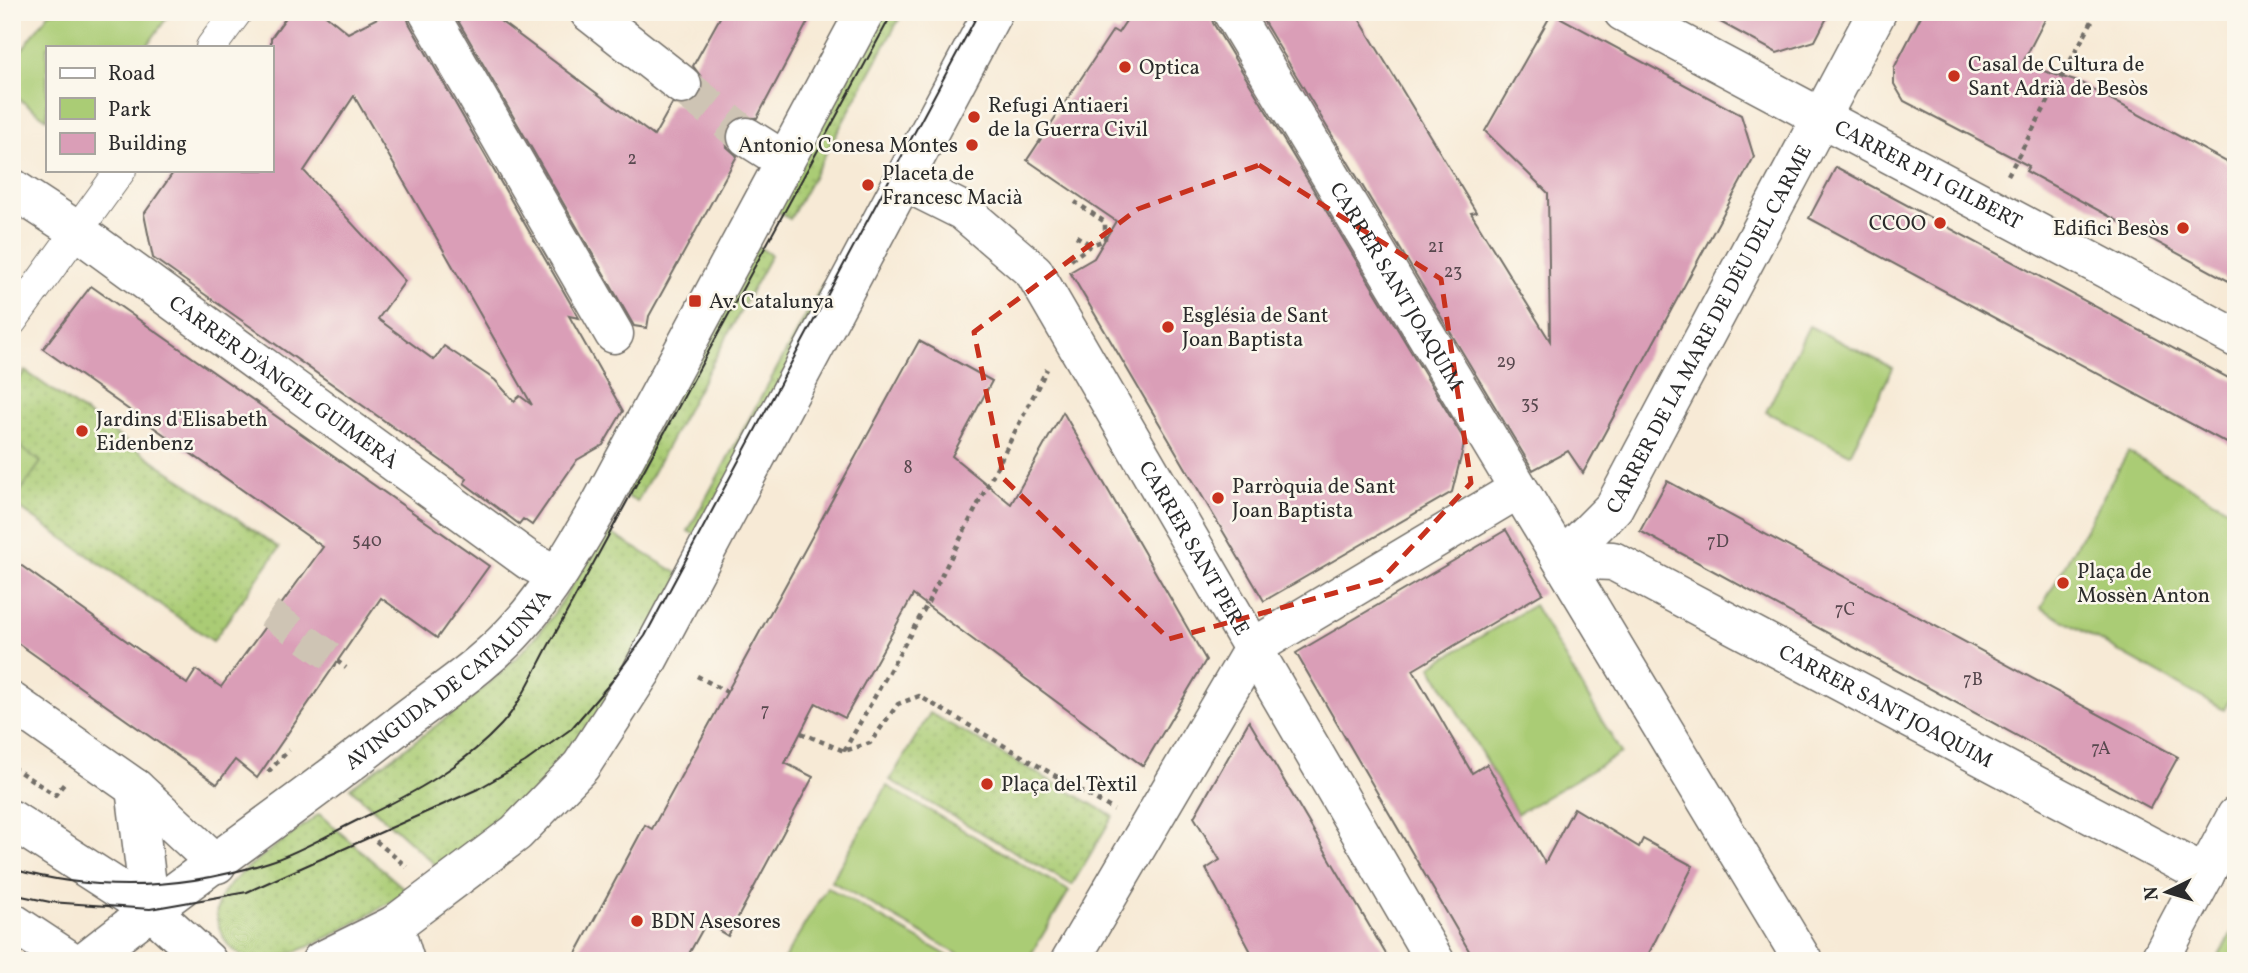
<svg xmlns="http://www.w3.org/2000/svg" width="2248" height="973" viewBox="0 0 2248 973" font-family="Vollkorn,serif">
<defs>
<pattern id="grass-dots" width="8" height="8" patternUnits="userSpaceOnUse" patternTransform="scale(1.75)"><rect width="8" height="8" fill="#aacc75"/><path d="M2 2h.1M6 6h.1" fill="none" stroke="#92af65" stroke-width="1.8" stroke-linecap="round"/></pattern>
</defs>
<rect width="100%" height="100%" fill="#fbf7ec"/>
<filter id="ink" filterUnits="userSpaceOnUse"><feTurbulence type="fractalNoise" baseFrequency=".0143" numOctaves="2"/><feDisplacementMap in="SourceGraphic" scale="14" xChannelSelector="R" yChannelSelector="G"/><feConvolveMatrix kernelMatrix="1 2 1 2 8 2 1 2 1" color-interpolation-filters="sRGB"/></filter>
<filter id="wash" filterUnits="userSpaceOnUse"><feTurbulence type="fractalNoise" baseFrequency=".00686" numOctaves="4" result="noise"/><feDisplacementMap in="SourceGraphic" scale="28" xChannelSelector="R" yChannelSelector="G"/><feGaussianBlur stdDeviation="1.57" result="paint"/><feColorMatrix in="noise" values="0 0 0 0 0 0 0 0 0 0 0 0 0 0 0 0 0 1.4 0 .05"/><feComposite in="paint" operator="in"/></filter>
<g filter="url(#wash)">
<rect width="100%" height="100%" fill="#f7ead6"/>
<g fill="url(#grass-dots)" stroke="#6a7c50" stroke-width="2">
<polygon points="882,12 903,12 790,219 775,210"/>
<polygon points="757,246 771,255 637,502 622,494"/>
<polygon points="824,282 838,291 704,539 688,531"/>
<polygon points="25,371 279,548 213,641 12,503 12,388"/>
<path d="M604 529 682 576 619 690 537 791 441 870 350 788C415 740 487 695 539 633 565 602 584 563 604 529Z"/>
<polygon points="930,713 1113,816 1072,885 890,780"/>
<path d="M319 814 408 892C372 912 313 951 274 958 256 962 237 958 226 942 219 930 213 915 219 901 230 874 294 834 319 814Z"/>
</g>
<g fill="#aacc75" stroke="#6a7c50" stroke-width="2">
<polygon points="50,12 171,12 146,47 47,47 47,119 12,94 12,63"/>
<polygon points="1809,326 1893,368 1850,454 1766,412"/>
<polygon points="12,441 41,462 20,492 12,487"/>
<polygon points="2128,452 2236,513 2236,687 2224,710 2041,608"/>
<polygon points="1534,605 1621,753 1517,814 1431,666"/>
<polygon points="887,786 1069,891 1027,961 970,961 831,881"/>
<polygon points="827,887 957,961 783,961"/>
<polygon points="2236,925 2236,961 2216,961"/>
</g>
<g id="blocks">
<g fill="#da9eb7" fill-rule="evenodd">
<path d="M290 12H322L348 33 389 12H406L409 23 579 318 569 316 623 411 603 445 577 460 532 525 523 519 519 524 464 483 467 479 153 258 144 214 175 170H271V38ZM354 96 436 237 532 405 520 396 514 401 495 380 444 346 434 360 378 319 405 281 304 171Z"/>
<polygon points="453,12 488,12 654,136 672,104 689,105 700,98 704,87 702,78 693,66 723,12 813,12 757,118 737,117 728,126 725,135 727,147 737,156 649,316 647,328 634,326"/>
<polygon points="1132,12 1210,12 1213,23 1465,441 1452,492 1264,601 1070,272 1094,258 1116,221 1027,160 1113,30 1118,33"/>
<polygon points="1258,12 1355,12 1476,212 1471,213 1550,341 1548,193 1485,131 1552,13 1741,115 1754,157 1583,473 1568,451 1533,470"/>
<polygon points="1702,12 1830,12 1815,41 1777,53"/>
<polygon points="1923,12 2049,12 2022,64 2081,83 2236,167 2236,285 2026,171 2029,166 1904,101 1894,84 1894,68"/>
<polygon points="1836,167 2236,382 2236,448 1809,218"/>
<polygon points="91,286 489,566 437,638 381,598 257,778 235,760 217,784 12,639 12,559 187,684 196,670 221,687 323,547 43,349"/>
<polygon points="919,341 992,381 952,456 1011,504 1063,412 1206,660 1143,766 913,595 845,718 816,703 785,763 813,777 728,936 706,923 685,961 572,961 645,825 652,829"/>
<polygon points="1667,481 2178,757 2150,808 1640,531"/>
<polygon points="1506,530 1543,593 1413,670 1472,773 1487,764 1545,863 1574,808 1639,847 1643,839 1693,866 1645,961 1475,961 1296,653"/>
<polygon points="1249,721 1390,961 1256,961 1206,869 1220,860 1194,817"/>
</g>
</g>
</g>
<g filter="url(#ink)">
<use href="#blocks" fill-opacity="0" stroke="#726e67" stroke-width="2"/>
<g fill="none" stroke-linecap="round" stroke-linejoin="round">
<polyline stroke="#cec4b4" stroke-width="30" stroke-dasharray="30 15" stroke-linecap="butt" points="269,613 337,661"/>
<polyline stroke="#cec4b4" stroke-width="38" stroke-dasharray="38 19" stroke-linecap="butt" points="682,85 747,137"/>
<g stroke="#726e67" stroke-width="32">
<g id="pedestrian">
<polyline points="211,47 237,12"/>
<polyline points="12,321 121,170"/>
</g>
</g>
<g stroke="#726e67" stroke-width="41">
<g id="minor">
<polyline points="428,12 614,334"/>
<polyline points="589,12 682,85"/>
<path id="s1" d="M1232 12 1803 961"/>
<path id="s2" d="M1623 12 2236 338"/>
<polyline points="747,137 785,161"/>
<path id="s3" d="M903 181 963 211 1034 272 1435 961"/>
<path id="s4" d="M12 188 76 230 528 560 557 575"/>
<path id="s5" d="M1562 559 1613 561 2205 875"/>
<path id="s6" d="M1562 559 1614 507 1877 12"/>
<polyline points="12,702 135,788 217,864"/>
<polyline points="135,788 150,909"/>
<polyline points="12,820 150,909 207,961"/>
<polyline points="394,925 405,961"/>
<polyline points="1070,961 1254,647 1517,490"/>
<polyline points="2159,961 2236,816"/>
</g>
</g>
<g stroke="#726e67" stroke-width="41">
<g id="tertiary">
<path id="s7" d="M85 961C189 878 300 804 404 721 443 691 487 663 519 626 551 590 575 548 599 507L865 12"/>
<polyline points="321,961 394,925 516,833 581,766 641,673 993,12"/>
</g>
</g>
<g stroke="#726e67" stroke-width="41">
<polyline id="motorway" points="12,922 71,961"/>
</g>
<g stroke="#726e67" stroke-width="4.5" stroke-dasharray="5 5" stroke-linecap="butt">
<polyline points="2008,175 2097,12"/>
<polyline points="1076,236 1091,245"/>
<polyline points="1071,260 1091,245 1105,240 1105,222 1075,202"/>
<polyline points="337,661 346,668"/>
<polyline points="697,676 727,692"/>
<polyline points="801,733 844,751 870,743 898,704 919,696 1114,810"/>
<polyline points="844,751 925,608 1047,369"/>
<polyline points="12,767 55,795 64,784"/>
<polyline points="268,772 289,750"/>
<polyline points="376,841 407,867"/>
</g>
<use href="#pedestrian" stroke="#fff" stroke-width="30"/>
<use href="#minor" stroke="#fff" stroke-width="38"/>
<use href="#tertiary" stroke="#fff" stroke-width="38"/>
<use href="#motorway" stroke="#fff" stroke-width="38"/>
<g stroke="#2b2b2b" stroke-width="2">
<path d="M12 869C97 893 185 889 269 862 300 852 331 833 360 819 412 794 461 768 501 725 522 703 539 661 555 634L893 12"/>
<polyline points="12,894 50,902 150,909 247,892 478,789 525,762 571,729 612,681 645,636 979,12"/>
</g>
</g>
</g>
<path fill="none" stroke="#c8321e" stroke-width="5" stroke-dasharray="14 9" stroke-linejoin="round" d="M1259 165 1441 279 1471 483 1381 580 1169 639 1004 479 974 332 1138 209Z"/>
<g fill="#c8321e" stroke="#fbf7ec" stroke-width="2.5">
<circle cx="1125" cy="67" r="7"/>
<circle cx="1954" cy="76" r="7"/>
<circle cx="974" cy="117" r="7"/>
<circle cx="972" cy="145" r="7"/>
<circle cx="868" cy="185" r="7"/>
<circle cx="1940" cy="223" r="7"/>
<circle cx="2183" cy="228" r="7"/>
<rect x="688" y="294" width="14" height="14" rx="3.5"/>
<circle cx="1168" cy="327" r="7"/>
<circle cx="82" cy="431" r="7"/>
<circle cx="1218" cy="498" r="7"/>
<circle cx="2063" cy="583" r="7"/>
<circle cx="987" cy="784" r="7"/>
<circle cx="637" cy="921" r="7"/>
</g>
<g text-anchor="middle" stroke-width="5" stroke-linejoin="round" paint-order="stroke">
<g font-size="18" fill="#57484e">
<text x="632" y="164">2</text>
<text x="1436" y="252">21</text>
<text x="1453" y="277">23</text>
<text x="1506" y="367">29</text>
<text x="1530" y="409">35</text>
<text x="908" y="473">8</text>
<text x="367" y="546">540</text>
<text x="1718" y="547">7D</text>
<text x="1845" y="615">7C</text>
<text x="1973" y="685">7B</text>
<text x="765" y="716">7</text>
<text x="2101" y="754">7A</text>
</g>
<g font-size="21" fill="#2b2b2b" stroke="#fbf7ec" text-anchor="start">
<text x="1968" y="71">Casal de Cultura de<tspan x="1968" dy="24">Sant Adrià de Besòs</tspan></text>
<text x="1139" y="74">Optica</text>
<text x="988" y="112">Refugi Antiaeri<tspan x="988" dy="24">de la Guerra Civil</tspan></text>
<text x="958" y="152" text-anchor="end">Antonio Conesa Montes</text>
<text x="882" y="180">Placeta de<tspan x="882" dy="24">Francesc Macià</tspan></text>
<text x="1926" y="230" text-anchor="end">CCOO</text>
<text x="2169" y="235" text-anchor="end">Edifici Besòs</text>
<text x="709" y="308">Av. Catalunya</text>
<text x="1182" y="322">Església de Sant<tspan x="1182" dy="24">Joan Baptista</tspan></text>
<text x="96" y="426">Jardins d'Elisabeth<tspan x="96" dy="24">Eidenbenz</tspan></text>
<text x="1232" y="493">Parròquia de Sant<tspan x="1232" dy="24">Joan Baptista</tspan></text>
<text x="2077" y="578">Plaça de<tspan x="2077" dy="24">Mossèn Anton</tspan></text>
<text x="1001" y="791">Plaça del Tèxtil</text>
<text x="651" y="928">BDN Asesores</text>
</g>
<g font-size="21" fill="#2b2b2b" stroke="#fbf7ec">
<text dy="7" stroke="none"><textPath href="#s2" startOffset="346">CARRER PI I GILBERT</textPath></text>
<text dy="7" stroke="none"><textPath href="#s1" startOffset="320">CARRER SANT JOAQUIM</textPath></text>
<text dy="7" stroke="none"><textPath href="#s6" startOffset="275">CARRER DE LA MARE DE DÉU DEL CARME</textPath></text>
<text dy="7" stroke="none"><textPath href="#s4" startOffset="334">CARRER D'ÀNGEL GUIMERÀ</textPath></text>
<text dy="7" stroke="none"><textPath href="#s3" startOffset="480">CARRER SANT PERE</textPath></text>
<text dy="7" stroke="none"><textPath href="#s7" startOffset="460">AVINGUDA DE CATALUNYA</textPath></text>
<text dy="7" stroke="none"><textPath href="#s5" startOffset="360">CARRER SANT JOAQUIM</textPath></text>
</g>
</g>
<rect width="2248" height="973" fill="none" stroke="#fbf7ec" stroke-width="42"/>
<rect x="46" y="46" width="228" height="126" fill="#fbf7ec" stroke="#a8a59f" stroke-width="2"/>
<rect x="60" y="68" width="35" height="10" fill="#ffffff" stroke="#a8a59f" stroke-width="2"/>
<text x="108" y="80" font-size="21" fill="#2b2b2b">Road</text>
<rect x="60" y="98" width="35" height="21" fill="#aacc75" stroke="#a8a59f" stroke-width="2"/>
<text x="108" y="116" font-size="21" fill="#2b2b2b">Park</text>
<rect x="60" y="133" width="35" height="21" fill="#da9eb7" stroke="#a8a59f" stroke-width="2"/>
<text x="108" y="150" font-size="21" fill="#2b2b2b">Building</text>
<g transform="translate(2167 892) rotate(265)" stroke="#fbf7ec" stroke-width="5" paint-order="stroke">
<path d="M0-5L12 26L0 18L-12 26Z" fill="#2b2b2b"/>
<text y="-10" font-size="19" font-weight="bold" text-anchor="middle" fill="#2b2b2b">N</text>
</g>
</svg>
